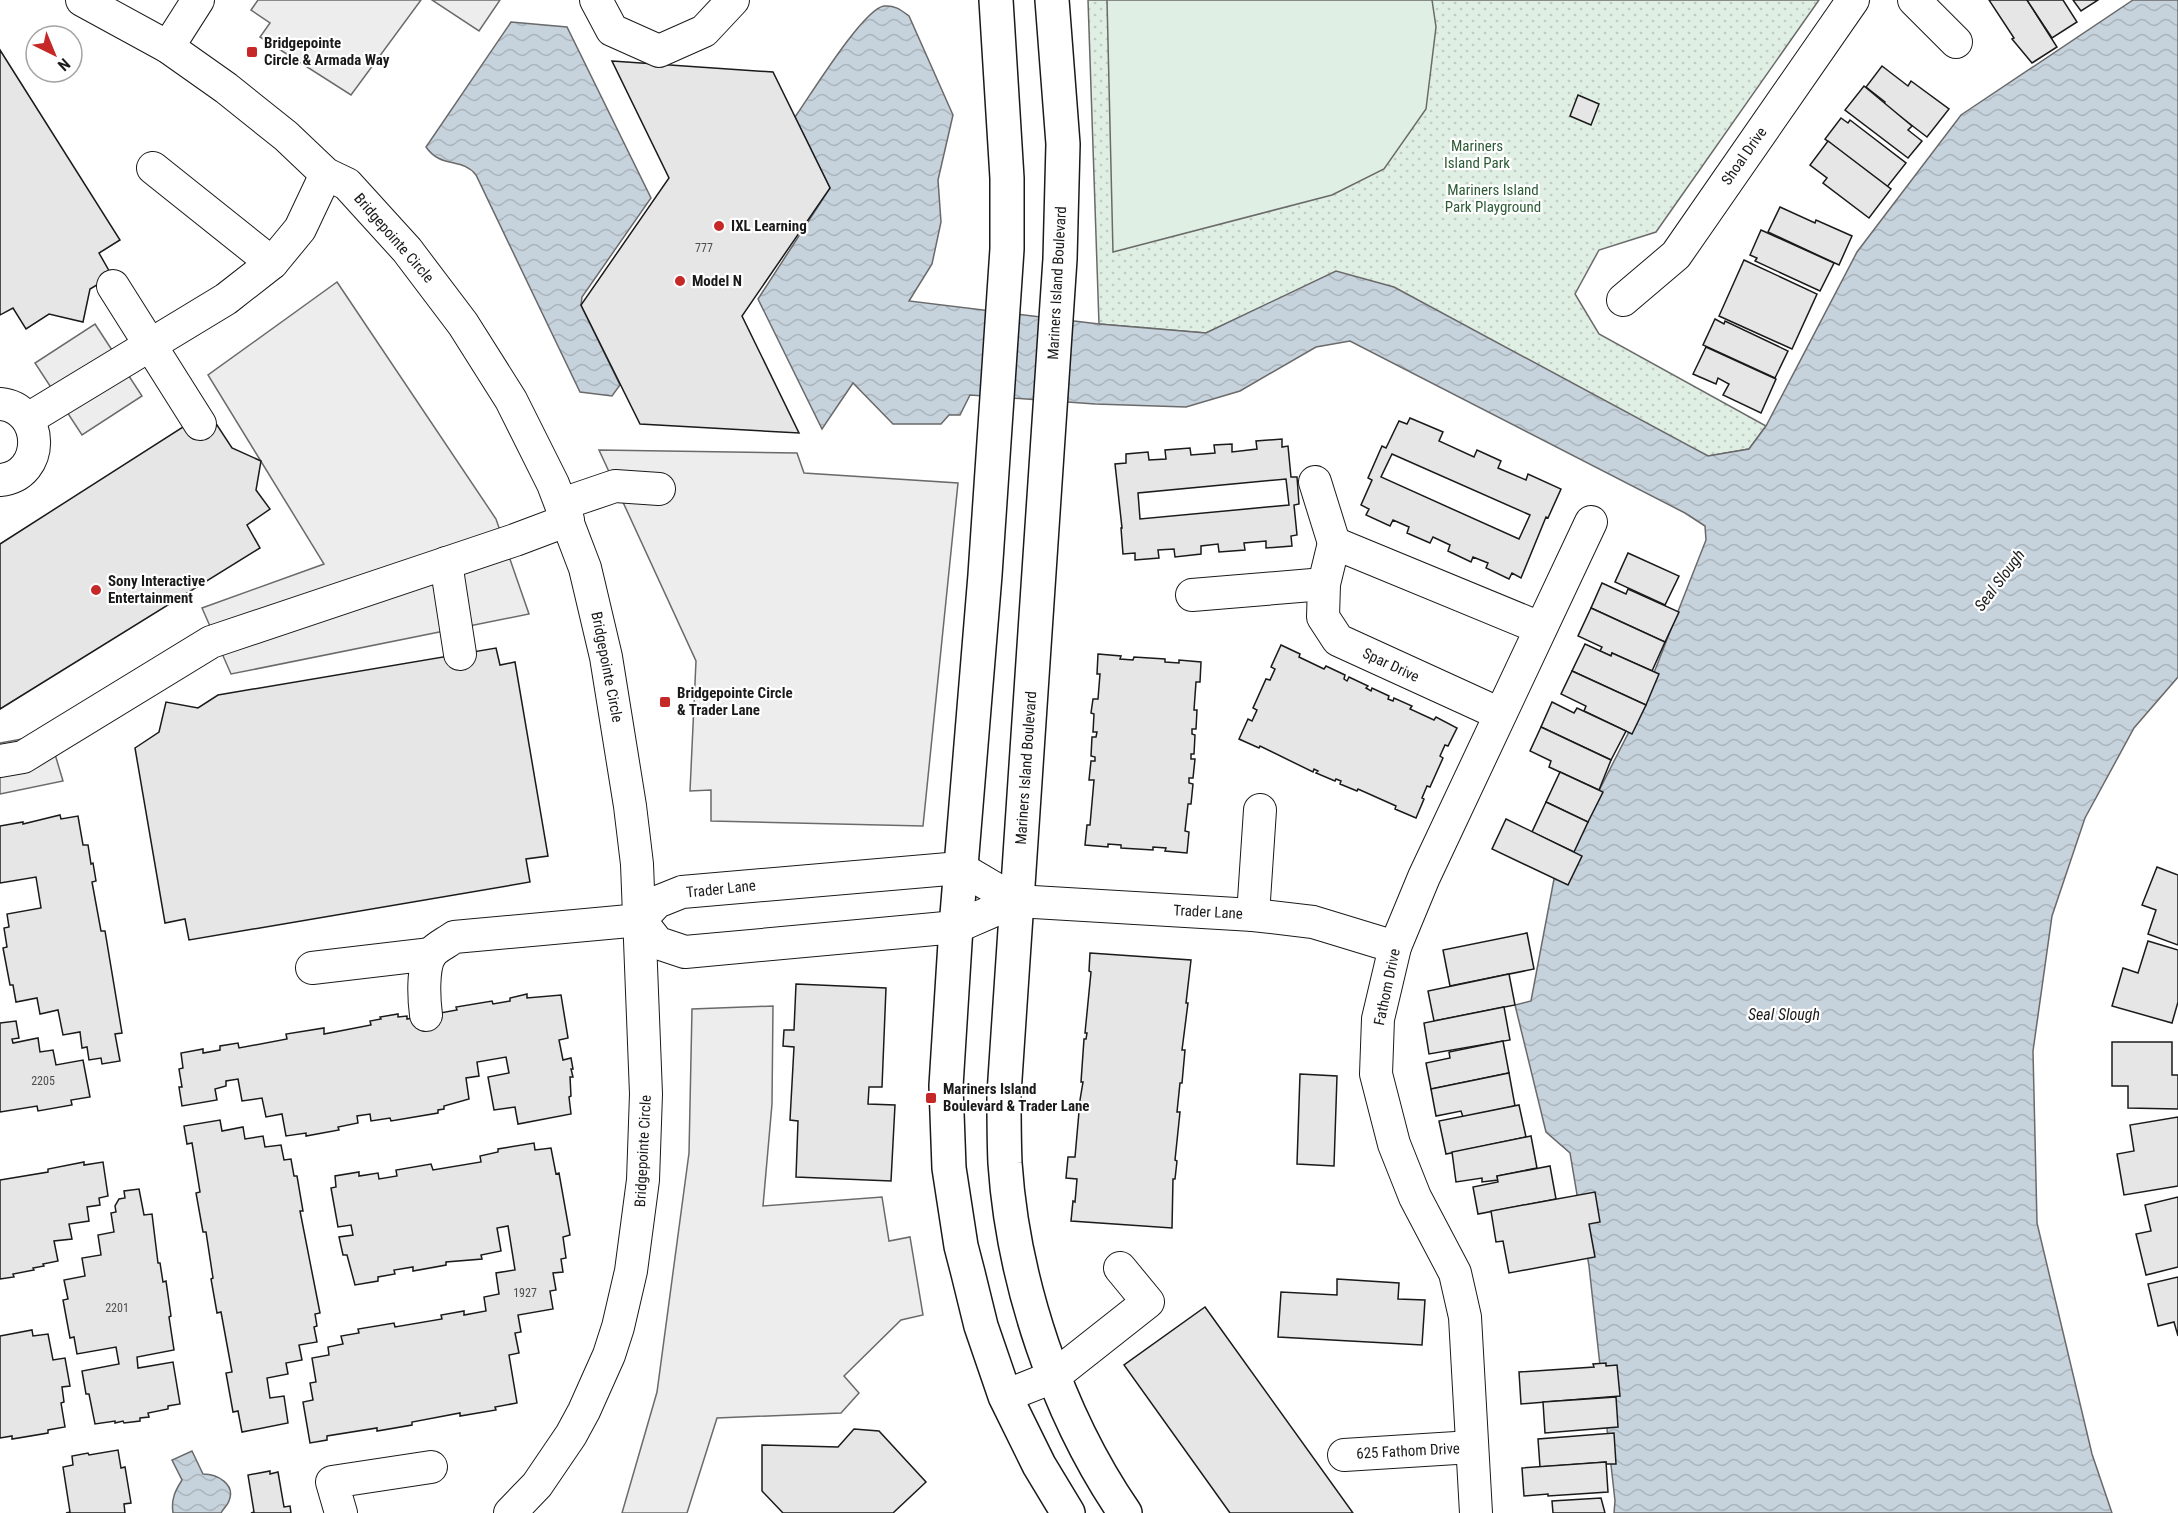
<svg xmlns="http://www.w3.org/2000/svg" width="2178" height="1513" viewBox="0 0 2178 1513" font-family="'Roboto Condensed',sans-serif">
<defs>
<pattern id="park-dots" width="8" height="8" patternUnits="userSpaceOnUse" patternTransform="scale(1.5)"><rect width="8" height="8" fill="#e0efe3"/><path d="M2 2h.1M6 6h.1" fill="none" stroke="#c0ccc2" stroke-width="1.8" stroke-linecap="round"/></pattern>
<pattern id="water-waves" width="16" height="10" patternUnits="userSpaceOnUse" patternTransform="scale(1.5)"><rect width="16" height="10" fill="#c6d2dc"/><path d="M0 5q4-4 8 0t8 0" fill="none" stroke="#aab4bc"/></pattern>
</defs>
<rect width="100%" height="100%" fill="#fff"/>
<polygon fill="url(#park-dots)" stroke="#6a6a6a" stroke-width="1.5" points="1088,0 1819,0 1656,232 1599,250 1575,294 1599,334 1766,426 1749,449 1708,456 1336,272 1206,333 1099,324"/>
<polygon fill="#e0efe3" stroke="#6a6a6a" stroke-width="1.5" points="1107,0 1432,0 1436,27 1426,109 1384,169 1332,195 1113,252"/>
<g fill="#ededed" stroke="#6a6a6a" stroke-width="1.5">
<polygon points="258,0 421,0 351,95 260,37 270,23 251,10"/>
<polygon points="432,0 500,0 479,31"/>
<polygon points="337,282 496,519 529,614 231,674 202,608 324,564 208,375"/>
<polygon points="95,324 142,396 82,435 35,363"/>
<polygon points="599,450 797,453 804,473 958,483 923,826 711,821 711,790 690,791 696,661"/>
<polygon points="49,734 63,781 0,794 0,743"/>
<polygon points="773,1006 772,1104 763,1206 882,1197 889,1241 910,1237 923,1315 901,1320 844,1376 859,1393 841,1413 717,1418 687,1513 622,1513 657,1392 689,1153 692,1009"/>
</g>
<g fill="url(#water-waves)" stroke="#6a6a6a" stroke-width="1.5">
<path d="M2133 0H2178V677L2134 728 2085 818 2052 916 2033 1051 2037 1223 2092 1454 2112 1513H1614L1615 1501 1589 1266 1570 1153 1546 1132 1515 1005 1531 1001 1554 879 1637 716 1706 540 1705 526 1685 513 1350 341 1316 347 1240 391 1186 407 1095 404 970 395 960 415H949L941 424H893L853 383 822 429 758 299 830 188 795 117C810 96 863 9 884 6 895 5 901 10 909 16L953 115 938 180 941 222 932 264 909 301 1099 324 1206 333 1336 271 1394 287 1708 456 1749 449 1766 426 1857 252 1961 115Z"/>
<path d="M511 22 567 27 651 198 582 297 581 305 620 385 612 396 580 392 476 175C462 157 441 169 426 147Z"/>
<path d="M192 1451 203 1474C217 1474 236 1484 229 1501 227 1506 223 1509 221 1513H173C171 1499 175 1491 182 1480L172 1460Z"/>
</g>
<g fill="#e6e6e6" stroke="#1a1a1a" stroke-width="1.5" fill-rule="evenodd">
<polygon points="1989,0 2027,0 2057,47 2032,63 2012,39 2014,38"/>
<polygon points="2027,0 2063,0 2077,22 2052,38"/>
<polygon points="2073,0 2098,0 2081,11"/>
<polygon points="0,50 120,240 99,253 112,276 90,289 83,322 49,314 26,329 13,308 0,315"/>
<polygon points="612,61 773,72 830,188 742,316 799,433 640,424 581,305 669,178"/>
<polygon points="1882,66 1908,86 1911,81 1949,109 1927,137 1884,104 1885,102 1866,87"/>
<polygon points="1864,86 1912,126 1908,130 1922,141 1908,158 1845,110"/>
<polygon points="1578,95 1599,104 1591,125 1570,116"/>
<polygon points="1841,118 1848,123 1850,120 1906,163 1887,187 1825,139"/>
<polygon points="1828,141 1891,189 1869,218 1823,183 1827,178 1810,165"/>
<polygon points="1780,207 1815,223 1816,220 1852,236 1839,265 1768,232"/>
<polygon points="1761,230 1834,263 1820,291 1755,261 1757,258 1750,255"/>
<polygon points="1744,260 1817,294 1792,349 1719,316"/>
<polygon points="1715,319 1724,324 1725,321 1788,351 1775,378 1703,345"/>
<polygon points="1706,347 1776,379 1761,413 1723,395 1729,384 1718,378 1716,384 1693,374"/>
<path d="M1410 418 1443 432 1439 441 1474 457 1477 450 1501 461 1498 468 1526 480 1528 474 1561 489 1548 518 1546 517 1521 578 1512 573 1509 579 1486 568 1488 563 1473 557 1471 562 1448 551 1450 545 1433 537 1430 543 1407 533 1409 527 1393 520 1390 526 1366 515 1369 509 1361 505 1372 480 1368 478 1382 446 1386 448 1399 421 1407 424ZM1392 454 1530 515 1519 539 1381 477Z"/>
<polygon points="186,425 194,439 217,425 232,448 261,461 256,490 270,509 247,525 260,548 0,709 0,544"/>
<path d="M1282 439V447L1288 446 1291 477H1297L1299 504 1294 505 1297 535 1291 536 1292 546 1266 548V541L1244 543 1245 550 1219 552 1218 544 1201 546V554L1175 557 1174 549 1158 550 1159 558 1135 560V553L1123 554 1121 528H1122L1115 464 1126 463V454L1148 452 1149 460 1166 459 1165 450 1190 448 1191 455 1215 453 1214 445 1232 444V452L1257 449 1256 441ZM1286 479 1289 505 1140 519 1138 493Z"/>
<polygon points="1628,553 1679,576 1665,605 1615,582"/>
<polygon points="1602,583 1626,594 1628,589 1679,612 1665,642 1591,608"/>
<polygon points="1591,608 1665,642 1652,671 1612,653 1611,656 1600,651 1602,647 1578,636"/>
<polygon points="1585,644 1611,656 1612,653 1659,674 1646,705 1572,671"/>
<polygon points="1281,645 1300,654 1299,657 1324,669 1326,666 1345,675 1344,679 1347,681 1349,677 1368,686 1366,688 1371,691 1372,688 1389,696 1388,699 1393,701 1394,698 1412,706 1410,709 1434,720 1436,717 1457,728 1448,746 1445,745 1440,756 1443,758 1430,787 1427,786 1422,798 1424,799 1416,818 1395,809 1396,806 1358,789 1357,791 1340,784 1341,781 1336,779 1335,781 1316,773 1318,771 1314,769 1313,772 1260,746 1259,748 1239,739 1248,719 1252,721 1257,710 1253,708 1266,679 1270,680 1275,669 1271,667"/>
<polygon points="496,648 500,665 515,662 548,856 526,859 530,882 189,940 185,919 165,923 135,748 159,732 166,702 198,708 218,695"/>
<polygon points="1098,654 1121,656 1120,659 1133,660 1134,657 1165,659 1165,662 1179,663 1179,660 1201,662 1200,682 1196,682 1194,710 1197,710 1196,729 1192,729 1192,734 1195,735 1194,754 1191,754 1191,759 1195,759 1193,778 1189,778 1189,783 1193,784 1191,804 1188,804 1185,831 1189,832 1187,853 1165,851 1166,848 1153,847 1153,850 1121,848 1121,845 1108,844 1108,847 1085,845 1087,825 1090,825 1094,780 1089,780 1091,761 1095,761 1095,757 1091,756 1092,737 1096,737 1097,732 1093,732 1094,714 1091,713 1093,699 1098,699 1100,674 1097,674"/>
<polygon points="1572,671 1646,705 1632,734 1584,711 1586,706 1561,694"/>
<polygon points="1552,702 1574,713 1577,708 1626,731 1611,760 1541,727"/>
<polygon points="1541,727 1611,760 1599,790 1549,767 1551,761 1530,751"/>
<polygon points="1560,772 1603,792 1588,822 1546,802"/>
<polygon points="1546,802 1588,822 1574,852 1532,832"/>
<polygon points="60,815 61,819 78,816 83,845 88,845 91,864 93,863 96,881 92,882 101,931 105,931 122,1033 115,1034 120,1061 102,1064 101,1058 89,1060 87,1047 82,1048 80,1032 63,1035 58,1010 40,1014 37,998 16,1002 13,985 10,985 3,948 7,947 4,928 9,927 7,914 41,908 36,877 0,883 0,826 23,822 23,824"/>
<polygon points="1506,819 1582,856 1568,885 1492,849"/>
<polygon points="2157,867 2178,875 2178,945 2148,934 2156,910 2142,905"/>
<polygon points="1527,933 1534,969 1450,986 1443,950"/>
<polygon points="2148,941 2178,950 2178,1002 2172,1023 2112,1006 2123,968 2138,973"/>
<polygon points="1090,953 1191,960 1186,1003 1188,1003 1182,1050 1185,1050 1182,1083 1180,1083 1177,1112 1180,1112 1175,1160 1177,1161 1175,1179 1173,1179 1172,1228 1071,1221 1073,1201 1075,1202 1077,1179 1066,1178 1068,1157 1075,1157 1079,1112 1081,1112 1079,1106 1083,1082 1081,1082 1084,1039 1086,1039 1087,1033 1085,1033 1091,972 1089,971"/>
<polygon points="1509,974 1515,1005 1434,1021 1428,991"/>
<polygon points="796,984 886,988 882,1087 869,1087 868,1104 895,1105 891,1181 796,1177 798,1121 790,1120 794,1047 783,1046 784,1030 794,1030"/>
<polygon points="527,994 527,998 561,995 568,1038 559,1040 563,1060 571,1058 573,1069 571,1069 573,1077 570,1077 571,1096 569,1097 571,1114 518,1124 515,1107 494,1110 488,1077 509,1073 506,1057 477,1062 479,1076 466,1078 469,1099 444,1106 444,1109 438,1110 438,1113 391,1121 390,1118 371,1121 370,1114 357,1116 358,1123 338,1127 339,1130 306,1136 306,1133 286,1136 282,1114 266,1117 262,1098 242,1101 238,1079 226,1081 226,1086 215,1089 217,1100 182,1106 179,1087 182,1087 179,1069 183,1068 181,1053 203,1049 203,1053 220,1050 220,1046 238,1043 239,1048 287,1039 286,1034 324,1028 324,1034 371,1025 370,1021 381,1019 380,1017 398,1014 398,1017 407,1016 407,1019 457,1010 456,1007 492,1001 493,1004 510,1001 510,998"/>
<polygon points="1504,1007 1510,1040 1429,1054 1424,1023"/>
<polygon points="16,1021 19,1038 12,1039 13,1043 38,1038 40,1052 53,1050 56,1065 83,1060 90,1097 71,1100 72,1105 38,1111 37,1106 0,1112 0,1023"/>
<polygon points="1503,1041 1509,1073 1431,1089 1426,1063 1450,1058 1449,1052"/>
<polygon points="2112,1042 2172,1042 2172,1075 2178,1075 2178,1109 2128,1108 2128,1086 2112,1086"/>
<polygon points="1509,1073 1515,1106 1463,1117 1461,1111 1436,1116 1431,1089"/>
<polygon points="1300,1074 1337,1076 1334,1166 1297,1164"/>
<polygon points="1519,1105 1526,1137 1446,1154 1439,1121"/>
<polygon points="2178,1117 2178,1186 2124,1195 2117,1154 2134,1151 2130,1125"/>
<polygon points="220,1120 222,1131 243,1127 245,1139 263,1136 265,1147 281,1145 284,1160 291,1159 294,1176 297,1176 303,1211 300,1211 320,1313 315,1314 317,1326 314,1327 317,1342 299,1345 302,1360 286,1363 288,1374 267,1378 270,1398 284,1396 288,1423 242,1432 238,1411 233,1412 226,1373 232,1372 221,1312 217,1313 211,1279 213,1278 206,1232 203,1232 196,1193 200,1192 192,1143 187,1144 184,1126"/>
<polygon points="1531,1136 1537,1168 1497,1176 1498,1180 1482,1182 1482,1178 1456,1182 1452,1152"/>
<polygon points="534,1143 535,1150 551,1148 556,1174 559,1173 570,1235 563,1237 566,1258 561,1259 563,1272 553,1273 556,1290 550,1291 553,1309 518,1315 521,1332 515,1333 519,1353 509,1355 517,1403 495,1407 496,1410 460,1416 460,1413 412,1422 412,1425 377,1431 377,1428 327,1436 327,1440 310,1443 303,1402 313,1400 310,1383 316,1382 312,1358 329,1355 328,1347 343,1344 341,1336 359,1333 358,1329 394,1323 395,1327 442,1319 441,1315 464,1311 464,1315 486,1311 484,1297 499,1294 496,1273 515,1270 508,1226 497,1228 501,1251 481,1255 482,1259 446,1262 446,1265 413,1271 413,1267 394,1270 395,1274 378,1277 378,1281 355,1285 347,1255 343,1255 339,1237 353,1235 351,1225 338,1227 331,1188 336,1187 335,1176 359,1172 359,1176 378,1173 379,1179 397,1176 396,1170 431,1164 433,1170 481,1162 480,1156 498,1152 498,1149"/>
<polygon points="84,1162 84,1165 103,1162 108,1196 99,1198 100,1205 87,1207 89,1221 69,1224 72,1239 54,1241 58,1261 43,1264 44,1266 33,1268 34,1270 13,1274 14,1277 0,1279 0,1180 48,1172 48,1169"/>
<polygon points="1550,1166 1556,1199 1478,1214 1473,1187 1498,1182 1497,1176"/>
<polygon points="139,1189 144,1215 152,1214 158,1263 160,1263 163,1282 166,1281 171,1316 169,1317 174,1350 137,1357 138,1368 173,1362 180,1404 168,1406 168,1409 148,1413 149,1417 140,1418 140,1421 124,1423 123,1421 115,1423 115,1421 95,1424 89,1394 86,1394 82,1371 119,1364 116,1347 77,1354 74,1337 70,1338 63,1300 68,1299 64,1280 85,1276 82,1258 101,1255 98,1235 114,1232 111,1213 116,1212 115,1206 119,1199 125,1198 124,1191"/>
<polygon points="1595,1192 1600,1222 1589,1224 1595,1257 1509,1273 1503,1241 1496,1242 1491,1211"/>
<polygon points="2178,1197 2178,1267 2146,1275 2136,1234 2151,1231 2145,1205"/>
<polygon points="2178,1277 2178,1336 2174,1322 2158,1326 2148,1284"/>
<polygon points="1337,1279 1399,1283 1398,1299 1425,1300 1422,1345 1278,1337 1281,1292 1337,1295"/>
<polygon points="1205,1307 1353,1513 1230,1513 1124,1365"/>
<polygon points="32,1330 33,1336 48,1334 53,1360 65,1358 70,1386 62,1387 64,1402 61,1403 65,1427 48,1430 48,1433 12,1439 12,1436 0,1438 0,1336"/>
<polygon points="1606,1363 1606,1366 1617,1365 1620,1396 1521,1404 1519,1372 1594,1367 1593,1364"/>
<polygon points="1616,1397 1618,1427 1545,1433 1543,1402"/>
<polygon points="854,1429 879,1431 926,1482 893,1513 783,1513 762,1491 762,1445 838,1447"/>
<polygon points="1614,1433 1616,1464 1606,1464 1606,1462 1540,1467 1538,1439"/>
<polygon points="118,1450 121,1468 125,1467 131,1503 124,1504 125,1513 66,1513 70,1512 63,1467 73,1465 72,1456 88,1453 89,1455"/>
<polygon points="1606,1462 1608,1492 1548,1496 1548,1494 1524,1496 1522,1468"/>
<polygon points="270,1471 270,1474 278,1472 284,1507 290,1506 291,1513 251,1513 254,1512 248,1475"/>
<polygon points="1601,1498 1605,1513 1553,1513 1552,1501"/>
</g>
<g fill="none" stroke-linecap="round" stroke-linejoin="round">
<g stroke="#1a1a1a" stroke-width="34">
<g id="minor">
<polyline points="82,0 168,47 226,88 286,136 326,174 347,184 407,250 463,324 511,400 553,484 585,568 606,657 630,806 637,864 646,1094 643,1180 631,1271 618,1327 609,1355 584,1411 571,1435 537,1485 510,1513"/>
<polyline points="596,0 612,30 659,51 704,31 733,0"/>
<polyline points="1914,0 1956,42"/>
<polyline points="168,47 198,0"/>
<polyline points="153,168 272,263"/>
<polyline points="113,286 200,424"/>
<polyline points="1623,300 1676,255 1853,0"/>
<path d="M0 404C45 408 46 476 0 480"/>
<polyline points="28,419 226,299 272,263 300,229 326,174"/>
<polyline points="1315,482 1334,543"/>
<polyline points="562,504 615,486 659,489"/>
<polyline points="446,563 460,654"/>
<polyline points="1192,595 1324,584"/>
<polyline points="1500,714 1338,640 1323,617 1324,584 1334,543 1540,628"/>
<polyline points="0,761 23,757 211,642 515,540 568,520"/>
<polyline points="1253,915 1260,810"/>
<polyline points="640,920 657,902 682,892 960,868 1016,901 1253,915 1313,922 1395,947"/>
<polyline points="640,920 658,943 685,952 956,927 1016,901"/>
<polyline points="312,968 431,954"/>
<path d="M426 1015C424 1000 422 967 431 954 436 947 448 942 454 937L640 920"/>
<polyline points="1005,1396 1053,1377 1148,1302 1120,1268"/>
<polyline points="1344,1455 1472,1447"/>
<polyline points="341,1513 332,1482 431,1467"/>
<polyline points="1476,1513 1465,1317 1455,1273 1415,1197 1394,1144 1376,1074 1378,1019 1395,947 1424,877 1591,522"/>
</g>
</g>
<g stroke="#1a1a1a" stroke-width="36">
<g id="major">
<polyline points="996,0 1007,178 1007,249 985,575 956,927 946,1086 949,1168 961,1246 968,1273 981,1326 1005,1396 1039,1465 1068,1513"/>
<path d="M1052 0 1063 144 1060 259 1004 1094C1004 1117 1004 1140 1005 1163 1013 1282 1057 1414 1125 1513"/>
</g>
</g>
<use href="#minor" stroke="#fff" stroke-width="32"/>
<use href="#major" stroke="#fff" stroke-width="33"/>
</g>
<g fill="#c62828" stroke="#fff" stroke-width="2">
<rect x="246" y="46" width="12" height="12" rx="3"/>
<circle cx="719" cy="226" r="6"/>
<circle cx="680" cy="281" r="6"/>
<circle cx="96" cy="590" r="6"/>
<rect x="659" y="696" width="12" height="12" rx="3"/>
<rect x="925" y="1092" width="12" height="12" rx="3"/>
</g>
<g text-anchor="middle" stroke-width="4.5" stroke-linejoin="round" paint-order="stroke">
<g font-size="12" fill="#4d4d4d">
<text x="704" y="252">777</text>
<text x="43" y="1085">2205</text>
<text x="525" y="1297">1927</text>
<text x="117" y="1312">2201</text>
</g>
<g font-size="15" font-weight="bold" fill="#1a1a1a" stroke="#fff" text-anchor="start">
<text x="264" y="48">Bridgepointe<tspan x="264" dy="17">Circle &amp; Armada Way</tspan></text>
<text x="731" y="231">IXL Learning</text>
<text x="692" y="286">Model N</text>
<text x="108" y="586">Sony Interactive<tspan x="108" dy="17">Entertainment</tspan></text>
<text x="677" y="698">Bridgepointe Circle<tspan x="677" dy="17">&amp; Trader Lane</tspan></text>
<text x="943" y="1094">Mariners Island<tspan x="943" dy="17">Boulevard &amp; Trader Lane</tspan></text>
</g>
<g font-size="15" fill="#2b5a34" stroke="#fff">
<text x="1477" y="151">Mariners<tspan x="1477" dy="17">Island Park</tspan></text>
<text x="1493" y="195">Mariners Island<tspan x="1493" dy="17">Park Playground</tspan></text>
</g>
<g font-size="15" fill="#1a1a1a" stroke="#fff">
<text transform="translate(1744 156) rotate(-55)" y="5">Shoal Drive</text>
<text transform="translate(394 238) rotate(49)" y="5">Bridgepointe Circle</text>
<text transform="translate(1057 283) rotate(-87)" y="5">Mariners Island Boulevard</text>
<text transform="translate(1391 665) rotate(25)" y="5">Spar Drive</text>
<text transform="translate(607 667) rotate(79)" y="5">Bridgepointe Circle</text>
<text transform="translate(1026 768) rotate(-86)" y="5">Mariners Island Boulevard</text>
<text transform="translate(721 889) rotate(-6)" y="5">Trader Lane</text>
<text transform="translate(1208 912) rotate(3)" y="5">Trader Lane</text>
<text transform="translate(1387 987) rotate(-78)" y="5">Fathom Drive</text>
<text transform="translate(643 1151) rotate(-87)" y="5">Bridgepointe Circle</text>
<text transform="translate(1408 1451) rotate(-3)" y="5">625 Fathom Drive</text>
</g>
<g font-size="16" font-style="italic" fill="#1a1a1a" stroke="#fff">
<text transform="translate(1999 580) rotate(-53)" y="6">Seal Slough</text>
<text x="1784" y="1020">Seal Slough</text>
</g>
</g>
<g transform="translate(54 54) rotate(137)"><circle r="28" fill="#ffffff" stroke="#a3a3a3" stroke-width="1.5"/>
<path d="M0-4.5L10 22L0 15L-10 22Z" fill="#c62828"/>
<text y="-9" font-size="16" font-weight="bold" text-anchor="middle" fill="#1a1a1a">N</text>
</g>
</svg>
